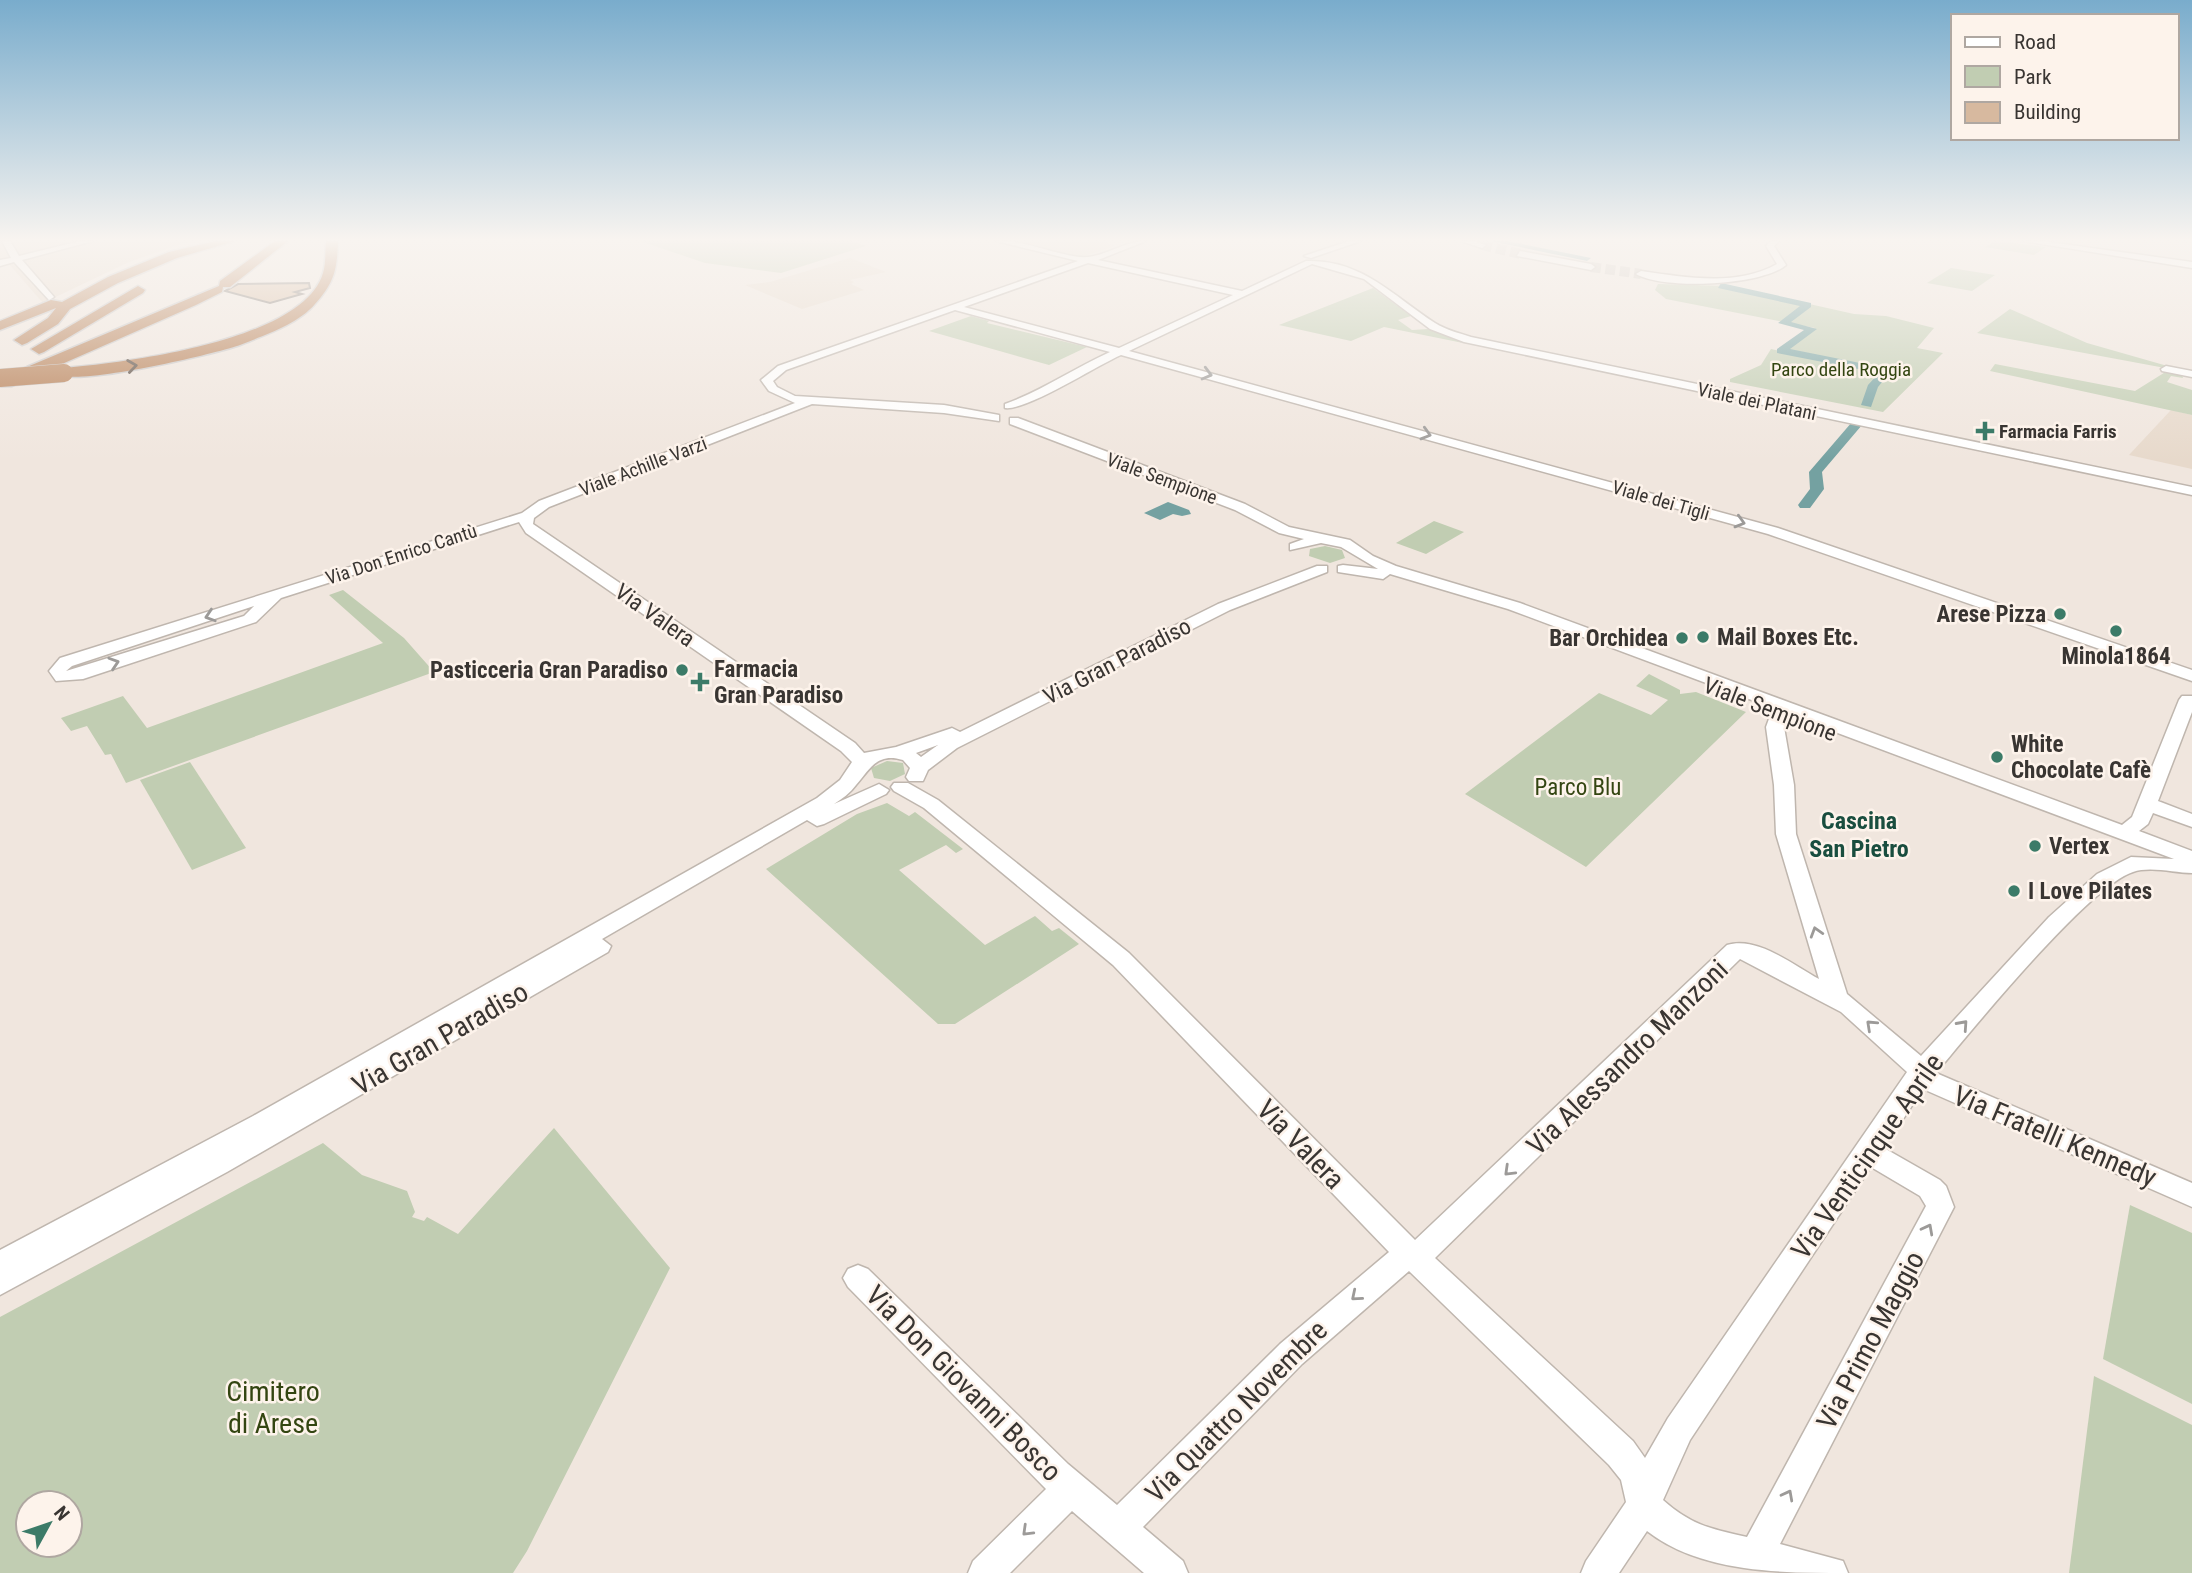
<svg xmlns="http://www.w3.org/2000/svg" width="2192" height="1573" viewBox="0 0 2192 1573" font-family="'Roboto Condensed',sans-serif">
<rect width="100%" height="100%" fill="#f0e6de"/>
<g fill="#e7d9cb">
<polygon points="0,241 189,241 129,262 43,303 8,263 0,265"/>
<polygon points="1011,241 1099,241 1115,246 1081,257"/>
<polygon points="850,258 886,272 850,280 854,282 851,284 864,290 802,309 745,285 770,282"/>
<polygon points="2171,410 2192,415 2192,469 2129,455"/>
</g>
<g fill="#c1cdb2" fill-rule="evenodd">
<polygon points="640,241 852,241 866,246 781,273 705,263"/>
<polygon points="1996,241 2046,247 2034,255 1985,247"/>
<polygon points="1951,268 1995,275 1972,291 1927,283"/>
<polygon points="1658,284 1728,286 1854,314 1886,316 1934,328 1917,348 1943,353 1883,412 1730,382 1730,379 1761,365 1771,349 1785,352 1815,328 1666,299 1655,290"/>
<polygon points="1373,288 1411,316 1398,320 1412,330 1428,329 1463,343 1384,327 1351,341 1279,325"/>
<polygon points="2010,309 2087,343 2192,373 1977,333"/>
<polygon points="971,316 989,321 987,323 1087,347 1049,365 929,331"/>
<polygon points="1995,364 2135,391 2167,371 2182,375 2183,378 2171,376 2167,382 2192,390 2192,415 1990,371"/>
<polygon points="1434,521 1464,532 1426,554 1396,543"/>
<polygon points="1325,546 1342,550 1345,558 1330,563 1309,556 1310,549"/>
<polygon points="343,590 404,638 434,672 126,783 111,754 105,755 87,726 71,731 61,718 123,696 147,728 383,643 329,595"/>
<polygon points="1649,674 1680,690 1680,694 1696,692 1746,712 1586,867 1465,794 1599,693 1651,715 1668,700 1636,686"/>
<polygon points="887,761 903,763 905,774 890,781 874,778 871,768"/>
<polygon points="190,762 246,848 192,870 140,780"/>
<polygon points="887,803 909,816 915,812 963,849 956,853 946,845 899,870 985,945 1035,916 1052,931 1059,928 1079,944 955,1024 938,1024 766,869 857,814"/>
<path d="M554 1128 670 1268 527 1551 513 1573H0V1317L323 1143 362 1175 407 1191 415 1212 412 1217 424 1221 427 1217 458 1234ZM28 1503H70V1545H28Z"/>
<polygon points="2130,1205 2192,1233 2192,1404 2103,1359"/>
<polygon points="2094,1376 2192,1425 2192,1573 2069,1573"/>
</g>
<polygon fill="#74a1a1" points="1168,502 1189,510 1191,514 1182,516 1173,514 1160,520 1144,513"/>
<g fill="none" stroke-linecap="round" stroke-linejoin="round">
<g fill="#74a1a1" fill-rule="evenodd">
<polygon points="1491,241 1507,241 1591,258 1587,261"/>
<polygon points="1721,283 1811,303 1811,307 1791,322 1817,329 1790,349 1890,369 1891,371 1878,387 1871,407 1861,405 1868,385 1879,373 1777,353 1777,349 1804,330 1778,323 1800,306 1718,288"/>
<polygon points="1852,422 1862,425 1822,472 1824,489 1810,508 1800,508 1798,505 1810,489 1809,472"/>
</g>
</g>
<polygon fill="#d7b99f" stroke="#7e756e" stroke-width="2" points="309,283 310,288 295,292 302,294 270,303 225,291 238,284"/>
<g fill="none" stroke-linecap="round" stroke-linejoin="round">
<g stroke="#cbc3bc" stroke-width="10" stroke-dasharray="10 4.5" stroke-linecap="butt">
<polyline points="1482,245 1520,254"/>
<polyline points="1591,267 1641,274"/>
</g>
<g stroke="#bfb6ae" stroke-width="3">
<g id="minor">
<polygon points="2,241 10,241 19,256 80,241 93,241 22,260 54,297 49,300 14,262 0,266 0,260 11,258"/>
<path d="M996 241C1025 239 1064 259 1088 257 1108 255 1125 241 1146 241L1098 260 1242 291 1306 261C1361 259 1392 295 1435 323 1446 330 1459 333 1471 337L2192 487V495L1464 342 1430 329 1364 279 1312 264 1129 351 1778 528 2192 670V681L1768 534 1121 355C1096 366 1026 411 1005 408V404C1042 391 1074 368 1110 352L955 310 786 370 773 381 777 387 795 396 944 405 999 415V421L944 413 812 404 549 507 534 518 533 524 855 743 864 753 896 747 952 728 960 732 1218 604 1317 566H1327V572L1230 610 957 748 928 770 923 781H909L906 777 910 768 903 760C877 752 870 769 856 785 850 793 842 799 834 804L879 784 889 790 886 794 824 824 817 826 807 820 602 939 611 946 608 952 227 1172 0 1295V1250L253 1116 817 798 840 780 852 762 841 751 526 533 519 522 281 598 256 622 83 679 56 681 49 671 60 658 522 513 539 501 795 403 769 391 761 380 778 366 1078 261ZM1088 263 1233 295 1119 348 964 307ZM254 606 244 616 66 671 72 666ZM938 745 921 757 916 753Z"/>
<polygon points="1349,241 1361,241 1311,258 1304,256"/>
<polygon points="1461,241 1474,241 1486,245 1482,248"/>
<path d="M1771 241H1779L1774 246 1786 265C1762 286 1663 290 1636 274L1641 271C1684 277 1737 287 1777 264L1766 246Z"/>
<polygon points="2023,241 2042,241 2192,262 2192,268"/>
<polygon points="1520,251 1591,264 1595,267 1591,270 1517,256"/>
<polygon points="2166,366 2192,371 2192,377 2162,371 2161,369"/>
<path d="M1010 418H1018L1245 504 1289 527 1350 540 1373 556 1396 566 1520 603 2122 825 2132 817 2179 700 2182 696H2192V712L2158 801 2192 814V827L2153 813 2148 824 2139 831 2192 851V873C2175 873 2150 866 2133 872 2089 886 1971 1031 1936 1073L2192 1183V1207L1923 1089 1884 1148 1940 1180 1946 1186 1954 1207 1780 1544 1843 1561 1848 1573C1781 1573 1701 1573 1647 1531L1619 1573H1581L1586 1561 1626 1502 1621 1480 1609 1465 1409 1271 1302 1364 1143 1527 1183 1561 1188 1573H1144L1072 1511 1010 1573H968L973 1561 1046 1489 848 1287 843 1278 848 1269 858 1265 868 1269 1068 1464 1117 1505 1280 1344 1389 1252 1113 965 924 808 894 791 891 787 894 783H908L938 800 1129 953 1415 1240 1727 945C1758 936 1793 965 1819 979L1776 834 1774 785 1766 727 1773 708 1508 609 1390 574 1383 579 1338 572V566L1343 565 1378 569 1341 547 1321 543 1290 550V544L1304 539 1279 533 1235 510 1010 424ZM1787 714 2174 859 2131 857 2097 874 2049 917 1921 1056 1847 994 1796 834 1794 785 1784 727ZM1740 959 1841 1012 1907 1072 1668 1418 1645 1458 1633 1441 1435 1258ZM1871 1167 1920 1196 1926 1206 1747 1537C1711 1529 1691 1525 1663 1500L1690 1440Z"/>
</g>
</g>
<g stroke="#c8c6c6" stroke-width="3">
<g id="highway">
<polygon points="216,241 235,241 177,258 118,283 70,309 58,324 27,343 22,345 14,340 48,318 56,308 0,330 0,321 51,300 62,302 108,277 169,252"/>
<polygon points="275,241 288,241 230,287 223,287 222,292 196,305 12,386 0,386 0,380 27,367 219,286 220,281"/>
<path d="M326 241H338C337 269 335 282 315 304 297 325 264 335 240 345 215 354 70 388 56 373L64 368C123 363 304 341 323 273 326 264 325 251 326 241Z"/>
<polygon points="138,286 145,290 143,293 44,352 39,354 31,349"/>
</g>
</g>
<use href="#minor" fill="#fff" fill-rule="evenodd"/>
<use href="#highway" fill="#b57c51" fill-rule="evenodd"/>
<g stroke="#c8c6c6" stroke-width="19" stroke-linecap="butt">
<polyline id="highway-bridge" points="0,378 64,373"/>
</g>
<use href="#highway-bridge" stroke="#b57c51" stroke-width="18"/>
</g>
<defs><path id="oneway-chevron" d="M-2-3.5L2.5 0L-2 3.5" fill="none" stroke-width="1.6" stroke-linecap="round" stroke-linejoin="round" transform="scale(1.75)"/></defs>
<use stroke="#524338" href="#oneway-chevron" transform="translate(132 366) rotate(-8)"/>
<g stroke="#9c9a98">
<use href="#oneway-chevron" transform="translate(1207 374) rotate(15)"/>
<use href="#oneway-chevron" transform="translate(1426 434) rotate(16)"/>
<use href="#oneway-chevron" transform="translate(1740 522) rotate(16)"/>
<use href="#oneway-chevron" transform="translate(210 616) rotate(162)"/>
<use href="#oneway-chevron" transform="translate(114 663) rotate(-18)"/>
<use href="#oneway-chevron" transform="translate(1816 932) rotate(-107)"/>
<use href="#oneway-chevron" transform="translate(1871 1025) rotate(-137)"/>
<use href="#oneway-chevron" transform="translate(1963 1025) rotate(-48)"/>
<use href="#oneway-chevron" transform="translate(1509 1171) rotate(136)"/>
<use href="#oneway-chevron" transform="translate(1928 1229) rotate(-62)"/>
<use href="#oneway-chevron" transform="translate(1356 1296) rotate(140)"/>
<use href="#oneway-chevron" transform="translate(1788 1495) rotate(-62)"/>
<use href="#oneway-chevron" transform="translate(1027 1531) rotate(136)"/>
</g>
<linearGradient id="sky" x2="0" y2="1"><stop stop-color="#79accc"/><stop offset="0.52" stop-color="#f8f4f0"/><stop offset="1" stop-color="#f8f4f0" stop-opacity="0"/></linearGradient>
<rect width="2192" height="461" fill="url(#sky)"/>
<g fill="#3c7b68" stroke="#fdf3eb" stroke-width="2.5">
<path d="M1981.5 420.5h7v7h7v7h-7v7h-7v-7h-7v-7h7z"/>
<circle cx="2060" cy="614" r="7"/>
<circle cx="2116" cy="631" r="7"/>
<circle cx="1703" cy="637" r="7"/>
<circle cx="1682" cy="638" r="7"/>
<circle cx="682" cy="670" r="7"/>
<path d="M696.5 671.5h7v7h7v7h-7v7h-7v-7h-7v-7h7z"/>
<circle cx="1997" cy="757" r="7"/>
<circle cx="2035" cy="846" r="7"/>
<circle cx="2014" cy="891" r="7"/>
</g>
<g text-anchor="middle" stroke-width="5" stroke-linejoin="round" paint-order="stroke">
<g font-size="19" fill="#334511" stroke="#fdf3eb">
<text x="1841" y="376">Parco della Roggia</text>
</g>
<g font-size="19" fill="#393532" stroke="#fdf3eb">
<text transform="translate(1757 401) rotate(12)" y="7">Viale dei Platani</text>
<text transform="translate(643 466) rotate(-21)" y="7">Viale Achille Varzi</text>
<text transform="translate(1162 478) rotate(20)" y="7">Viale Sempione</text>
<text transform="translate(1661 500) rotate(16)" y="7">Viale dei Tigli</text>
<text transform="translate(401 554) rotate(-18)" y="7">Via Don Enrico Cantù</text>
</g>
<g font-size="19" font-weight="bold" fill="#393532" stroke="#fdf3eb" text-anchor="start">
<text x="1999" y="438">Farmacia Farris</text>
</g>
<g font-size="23" font-weight="bold" fill="#393532" stroke="#fdf3eb" text-anchor="start">
<text x="2046" y="622" text-anchor="end">Arese Pizza</text>
<text x="1717" y="645">Mail Boxes Etc.</text>
<text x="1668" y="646" text-anchor="end">Bar Orchidea</text>
<text x="2116" y="664" text-anchor="middle">Minola1864</text>
<text x="714" y="677">Farmacia<tspan x="714" dy="26">Gran Paradiso</tspan></text>
<text x="668" y="678" text-anchor="end">Pasticceria Gran Paradiso</text>
<text x="2011" y="752">White<tspan x="2011" dy="26">Chocolate Cafè</tspan></text>
<text x="2049" y="854">Vertex</text>
<text x="2028" y="899">I Love Pilates</text>
</g>
<g font-size="23" fill="#393532" stroke="#fdf3eb">
<text transform="translate(655 615) rotate(35)" y="8">Via Valera</text>
<text transform="translate(1117 661) rotate(-27)" y="8">Via Gran Paradiso</text>
<text transform="translate(1770 709) rotate(21)" y="8">Viale Sempione</text>
</g>
<g font-size="23" fill="#334511" stroke="#fdf3eb">
<text x="1578" y="795">Parco Blu</text>
</g>
<g font-size="24" font-weight="bold" fill="#1a4e3f" stroke="#fdf3eb">
<text x="1859" y="829">Cascina<tspan x="1859" dy="28">San Pietro</tspan></text>
</g>
<g font-size="28" fill="#393532" stroke="#fdf3eb">
<text transform="translate(440 1038) rotate(-30)" y="10">Via Gran Paradiso</text>
<text transform="translate(1627 1057) rotate(-44)" y="10">Via Alessandro Manzoni</text>
<text transform="translate(2055 1136) rotate(23)" y="10">Via Fratelli Kennedy</text>
<text transform="translate(1301 1144) rotate(46)" y="10">Via Valera</text>
<text transform="translate(1867 1156) rotate(-55)" y="10">Via Venticinque Aprile</text>
<text transform="translate(1870 1340) rotate(-62)" y="10">Via Primo Maggio</text>
<text transform="translate(964 1383) rotate(45)" y="10">Via Don Giovanni Bosco</text>
<text transform="translate(1236 1411) rotate(-45)" y="10">Via Quattro Novembre</text>
</g>
<g font-size="28" fill="#334511" stroke="#fdf3eb">
<text x="273" y="1401">Cimitero<tspan x="273" dy="32">di Arese</tspan></text>
</g>
</g>
<rect x="1951" y="14" width="228" height="126" fill="#fdf3eb" stroke="#afa7a1" stroke-width="2"/>
<rect x="1965" y="37" width="35" height="10" fill="#ffffff" stroke="#afa7a1" stroke-width="2"/>
<text x="2014" y="49" font-size="21" fill="#393532">Road</text>
<rect x="1965" y="66" width="35" height="21" fill="#c1cdb2" stroke="#afa7a1" stroke-width="2"/>
<text x="2014" y="84" font-size="21" fill="#393532">Park</text>
<rect x="1965" y="102" width="35" height="21" fill="#d7b99f" stroke="#afa7a1" stroke-width="2"/>
<text x="2014" y="119" font-size="21" fill="#393532">Building</text>
<g transform="translate(49 1524) rotate(50)"><circle r="33" fill="#fdf3eb" stroke="#afa7a1" stroke-width="2"/>
<path d="M0-5L12 26L0 18L-12 26Z" fill="#3c7b68"/>
<text y="-10" font-size="19" font-weight="bold" text-anchor="middle" fill="#393532">N</text>
</g>
</svg>
